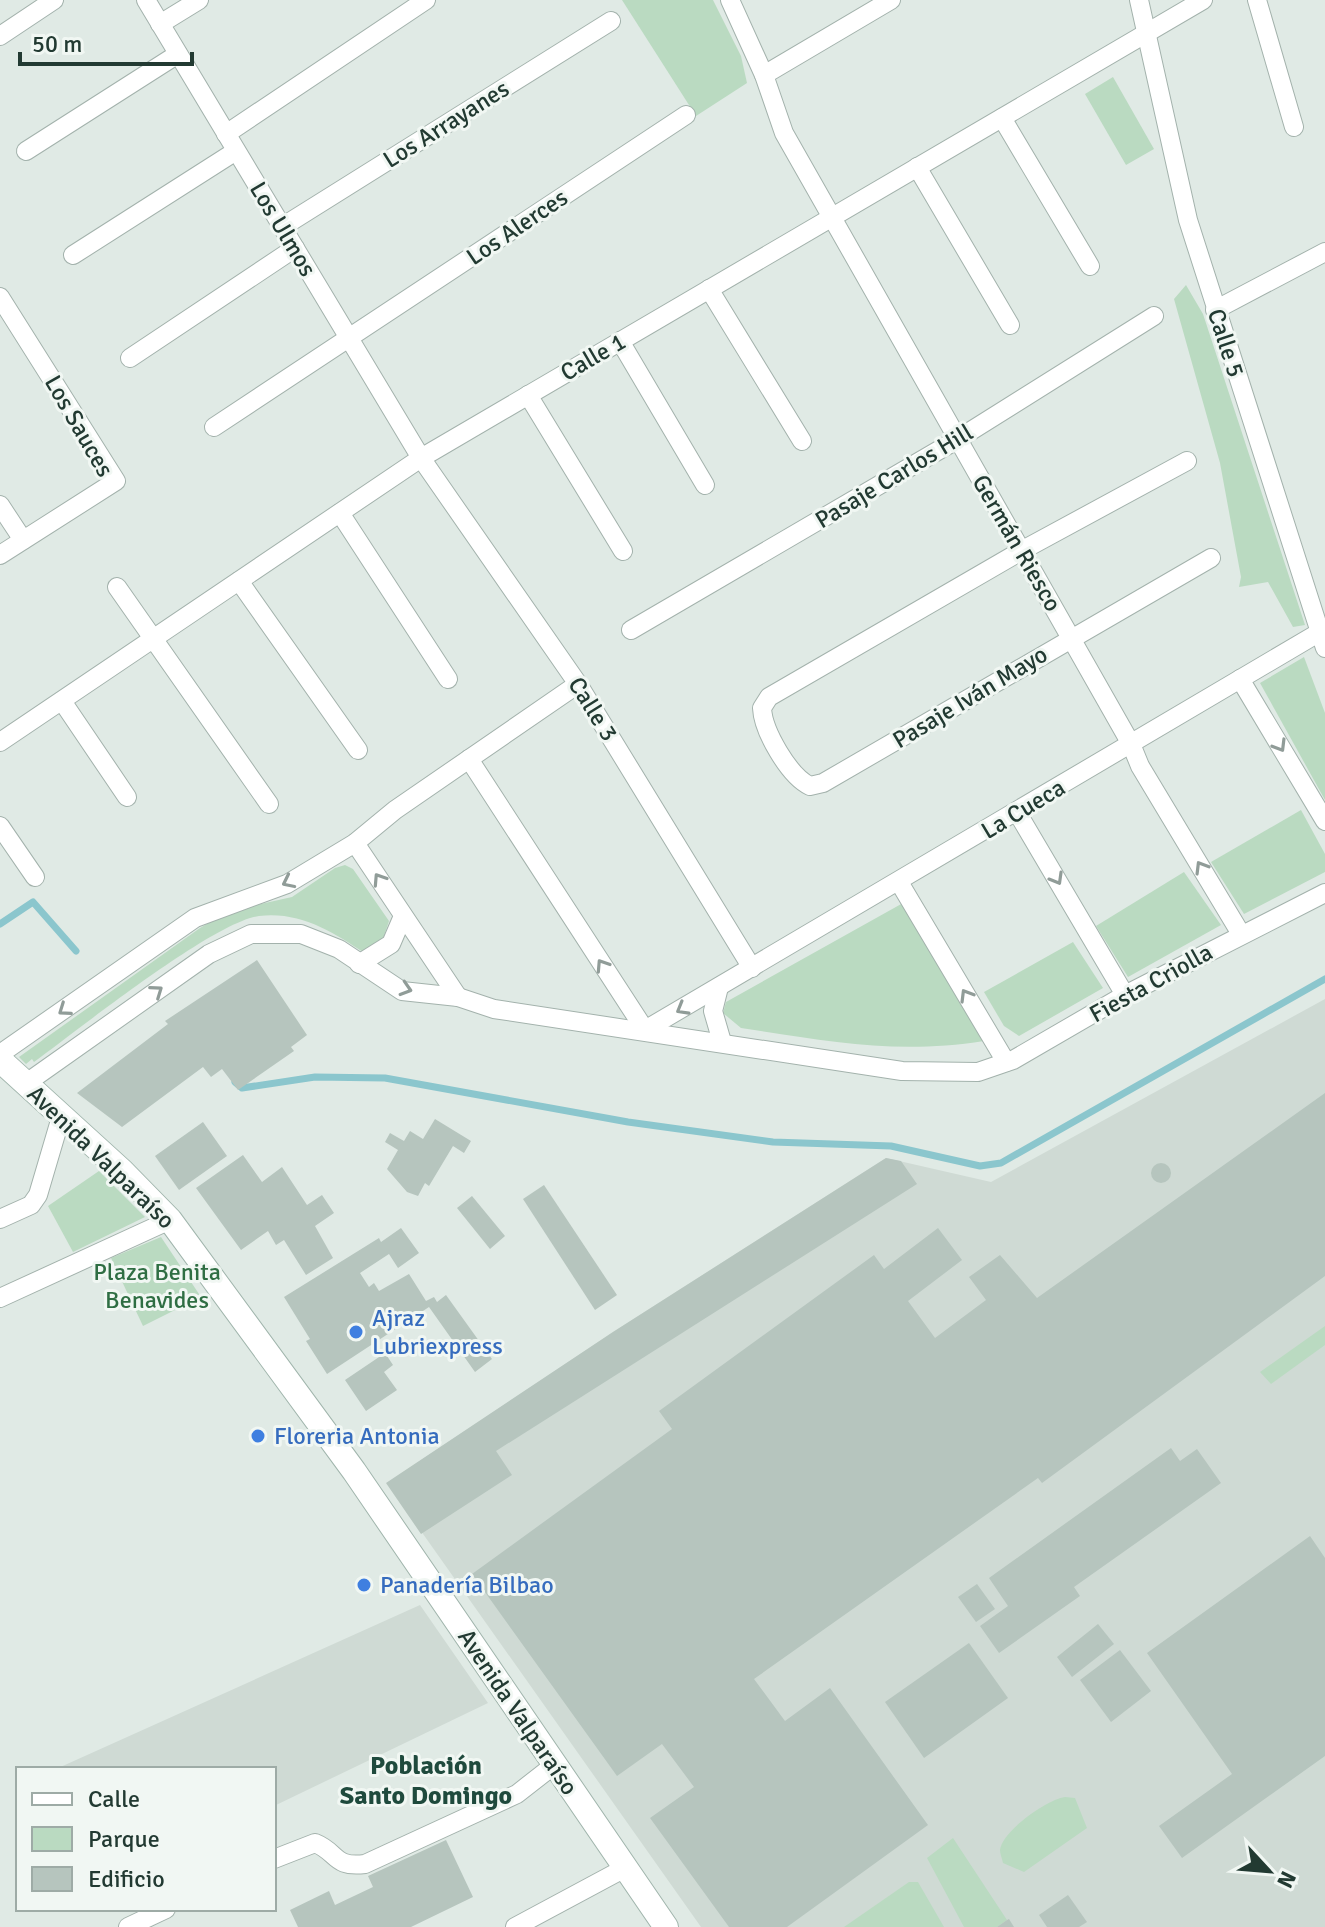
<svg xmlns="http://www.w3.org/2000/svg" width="1325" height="1927" viewBox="0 0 1325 1927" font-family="Signika,sans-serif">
<rect width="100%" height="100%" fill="#e0eae5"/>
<g fill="#cfdad4">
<polygon points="1325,999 1325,1927 701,1927 387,1483 613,1332 886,1158 991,1182"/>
<polygon points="420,1605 488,1703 274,1806 274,1769 56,1769"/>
</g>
<g fill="#badac1">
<polygon points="622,0 713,0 741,56 747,83 696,116"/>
<polygon points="1113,77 1154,149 1126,165 1085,94"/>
<polygon points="1186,285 1203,314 1305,625 1293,627 1268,582 1239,587 1241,577 1220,463 1174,299"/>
<polygon points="1304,657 1325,713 1325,800 1260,683"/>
<polygon points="1301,810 1325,854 1325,872 1244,914 1211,862"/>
<path d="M345 865 353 869 389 921 383 939 366 954C333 932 300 911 259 916 213 922 78 1030 34 1062L32 1059 26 1064 19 1057 200 928 229 911 292 897 335 868Z"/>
<polygon points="1184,872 1221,925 1128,977 1096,926"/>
<path d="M903 903 984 1041C895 1055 828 1041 741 1028L723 1013 726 1002Z"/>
<polygon points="1073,942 1103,988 1019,1036 1004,1026 984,992"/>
<polygon points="99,1171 145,1217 73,1252 48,1206"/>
<polygon points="161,1237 201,1297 143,1326 111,1258"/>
<polygon points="1325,1326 1325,1345 1271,1384 1260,1372"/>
<path d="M1065 1797 1075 1798 1087 1828 1024 1872 1003 1863C1002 1858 1000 1854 1000 1850 1002 1831 1048 1799 1065 1797Z"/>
<polygon points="953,1838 1007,1920 997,1927 964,1927 927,1858"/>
<polygon points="909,1882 918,1882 944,1927 844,1927"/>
</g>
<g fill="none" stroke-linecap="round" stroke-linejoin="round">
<g stroke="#8bc6cd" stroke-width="7">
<polyline points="0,924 33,902 76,951"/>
<polyline points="235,1082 242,1088 315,1077 385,1078 628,1122 773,1142 891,1146 980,1166 1001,1163 1325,979"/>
</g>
</g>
<g fill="#b6c5be">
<polygon points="257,960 307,1035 291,1047 294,1051 238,1090 222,1069 211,1077 203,1067 122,1127 77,1093 168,1024 165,1021"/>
<polygon points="1325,1093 1325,1276 1042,1483 1038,1478 754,1679 785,1721 830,1688 928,1825 787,1927 729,1927 650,1818 694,1787 662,1744 617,1776 472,1574 672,1429 659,1411 874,1255 884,1269 938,1228 962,1260 908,1301 935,1338 986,1300 969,1277 1000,1255 1037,1298"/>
<polygon points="435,1119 471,1141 464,1153 453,1146 429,1186 425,1183 418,1196 407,1192 387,1169 398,1150 385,1142 390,1133 404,1141 410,1131 423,1139"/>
<polygon points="203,1122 227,1156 179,1190 155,1156"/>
<polygon points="243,1155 262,1182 282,1167 307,1205 322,1195 334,1213 315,1226 333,1258 306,1275 284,1240 276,1245 268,1231 241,1250 196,1188"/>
<polygon points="886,1158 901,1161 917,1184 496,1451 512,1475 421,1534 386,1483 613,1332"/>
<circle cx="1161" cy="1173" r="10"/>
<polygon points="544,1185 617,1295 595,1310 523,1199"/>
<polygon points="472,1196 505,1236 490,1249 457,1208"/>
<polygon points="401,1228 419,1253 398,1268 389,1254 360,1273 369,1287 374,1283 379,1291 409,1274 426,1301 434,1297 437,1302 446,1295 492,1359 475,1372 429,1307 327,1374 306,1341 310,1339 284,1297 379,1238 381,1242"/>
<polygon points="385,1353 393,1365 384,1372 397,1390 366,1411 345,1380"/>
<polygon points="1171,1448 1180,1461 1197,1449 1221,1483 1074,1587 1080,1596 999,1653 980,1626 1008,1606 989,1578"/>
<polygon points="1310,1536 1325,1558 1325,1756 1182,1858 1159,1826 1232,1774 1147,1653"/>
<polygon points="977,1584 995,1609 976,1622 958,1597"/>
<polygon points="1098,1624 1114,1644 1072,1677 1057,1657"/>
<polygon points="969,1643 1008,1698 924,1758 885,1702"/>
<polygon points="1120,1650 1151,1691 1111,1722 1080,1680"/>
<polygon points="446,1840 473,1897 411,1927 298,1927 290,1910 329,1891 335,1905 373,1887 368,1876"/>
<polygon points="1068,1895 1087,1922 1079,1927 1047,1927 1039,1915"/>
<polygon points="1009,1919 1014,1927 997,1927 1007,1920"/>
</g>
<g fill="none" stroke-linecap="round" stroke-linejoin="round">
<g stroke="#a3b2ac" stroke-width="20">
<g id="street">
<polyline points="146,0 421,458 578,684 752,968"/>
<polyline points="730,0 764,75 784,133 1131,744 1140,766 1241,934"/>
<polyline points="1139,0 1188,220 1325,648"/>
<polyline points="1257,0 1294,127"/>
<polyline points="160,24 199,0"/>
<polyline points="0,36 54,0"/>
<polyline points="764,75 891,0"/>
<polyline points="1002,118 1090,266"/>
<polyline points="226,134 426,0"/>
<polyline points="26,151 178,54"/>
<polyline points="917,167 1010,325"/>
<polyline points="282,227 611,21"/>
<polyline points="73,255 236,151"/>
<polyline points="709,289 802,441"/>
<polyline points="0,297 116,481 0,555"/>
<polyline points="1215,310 1325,252"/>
<polyline points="620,341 705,485"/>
<polyline points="130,358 295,248"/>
<polyline points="528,395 623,551"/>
<polyline points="214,427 686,115"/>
<path d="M1187 461 1021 551 769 697 762 708C763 731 789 776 810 786L823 783 1211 558"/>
<polyline points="0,505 23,540"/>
<polyline points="340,513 448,679"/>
<polyline points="239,581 358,750"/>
<polyline points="117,587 269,804"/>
<polyline points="631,630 958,439 1154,316"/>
<polyline points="1240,679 1325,821"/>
<polyline points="62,701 127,797"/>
<polyline points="0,742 421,458 1203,0"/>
<polyline points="469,759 645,1030 1325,629"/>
<polyline points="1017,812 1125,995"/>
<polyline points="0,826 35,877"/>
<polyline points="355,843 458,997"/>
<polyline points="899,882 1006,1062"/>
<polyline points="359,964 391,944 403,916"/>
<polyline points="719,987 713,1011 722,1042"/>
<polyline points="0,1054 195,918 287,884 355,843 395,810 578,684"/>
<polyline points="25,1084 209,954 251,934 301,934 339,949 402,991 458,997 494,1009 902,1071 978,1072 1013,1060 1125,995 1325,893"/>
<polyline points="0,1219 31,1205 38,1195 61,1117"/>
<polyline points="0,1298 170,1220"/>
<path d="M274 1859 315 1843C338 1852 333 1868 365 1864L517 1794 554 1765"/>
<polyline points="128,1927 166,1909"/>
<polyline points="515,1927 625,1868"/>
</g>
</g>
<g stroke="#a0b5ac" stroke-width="26">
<polyline id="secondary" points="0,1060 122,1171 170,1220 354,1471 666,1927"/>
</g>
<use href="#street" stroke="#fff" stroke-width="18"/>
<use href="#secondary" stroke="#fff" stroke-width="24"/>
</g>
<defs><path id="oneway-chevron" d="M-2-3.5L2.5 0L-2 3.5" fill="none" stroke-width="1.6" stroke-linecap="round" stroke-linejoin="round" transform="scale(2)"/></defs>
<g stroke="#909c98">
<use href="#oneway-chevron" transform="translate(1280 746) rotate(59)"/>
<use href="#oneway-chevron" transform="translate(1201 867) rotate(-121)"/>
<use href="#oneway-chevron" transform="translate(379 879) rotate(-123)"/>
<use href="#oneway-chevron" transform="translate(1057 879) rotate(60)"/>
<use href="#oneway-chevron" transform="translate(288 882) rotate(154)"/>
<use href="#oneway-chevron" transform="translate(602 965) rotate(-123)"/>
<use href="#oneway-chevron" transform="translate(406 989) rotate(17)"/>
<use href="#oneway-chevron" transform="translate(157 991) rotate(-35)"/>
<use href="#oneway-chevron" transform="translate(966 995) rotate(-121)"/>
<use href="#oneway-chevron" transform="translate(682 1009) rotate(150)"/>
<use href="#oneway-chevron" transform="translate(64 1010) rotate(145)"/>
</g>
<g fill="#3f7fe0" stroke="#f1f7f3" stroke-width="3">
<circle cx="356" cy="1332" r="8"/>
<circle cx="258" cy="1436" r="8"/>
<circle cx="364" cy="1585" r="8"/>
</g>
<g text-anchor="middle" stroke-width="6" stroke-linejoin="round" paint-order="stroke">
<g font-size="24" fill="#223a32" stroke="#f1f7f3">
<text transform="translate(446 124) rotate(-32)" y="8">Los Arrayanes</text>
<text transform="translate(517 227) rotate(-34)" y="8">Los Alerces</text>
<text transform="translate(283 229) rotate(59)" y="8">Los Ulmos</text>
<text transform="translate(1226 343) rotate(72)" y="8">Calle 5</text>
<text transform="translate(593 357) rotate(-30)" y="8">Calle 1</text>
<text transform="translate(79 426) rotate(60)" y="8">Los Sauces</text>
<text transform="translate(894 476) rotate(-31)" y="8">Pasaje Carlos Hill</text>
<text transform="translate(1017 543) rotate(60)" y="8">Germán Riesco</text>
<text transform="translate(970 697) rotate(-31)" y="8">Pasaje Iván Mayo</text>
<text transform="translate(593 709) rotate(58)" y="8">Calle 3</text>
<text transform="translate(1023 809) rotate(-31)" y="8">La Cueca</text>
<text transform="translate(1151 983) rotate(-29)" y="8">Fiesta Criolla</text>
<text transform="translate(101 1157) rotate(44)" y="8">Avenida Valparaíso</text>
<text transform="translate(518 1712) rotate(56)" y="8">Avenida Valparaíso</text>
</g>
<g font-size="24" fill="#2f6e43" stroke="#f1f7f3">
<text x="157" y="1280">Plaza Benita<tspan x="157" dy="28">Benavides</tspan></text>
</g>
<g font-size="24" fill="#366cbe" stroke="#f1f7f3" text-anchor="start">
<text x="372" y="1326">Ajraz<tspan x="372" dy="28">Lubriexpress</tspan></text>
<text x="274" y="1444">Floreria Antonia</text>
<text x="380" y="1593">Panadería Bilbao</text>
</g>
<g font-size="26" font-weight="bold" fill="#1f4a3d" stroke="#f1f7f3">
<text x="426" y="1774">Población<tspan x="426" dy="30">Santo Domingo</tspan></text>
</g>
</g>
<rect x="16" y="1767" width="260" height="144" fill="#f1f7f3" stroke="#9eaba6" stroke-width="2"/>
<rect x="32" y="1793" width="40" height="12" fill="#ffffff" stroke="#9eaba6" stroke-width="2"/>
<text x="88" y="1807" font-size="24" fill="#223a32">Calle</text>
<rect x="32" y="1827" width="40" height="24" fill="#badac1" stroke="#9eaba6" stroke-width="2"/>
<text x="88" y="1847" font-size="24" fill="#223a32">Parque</text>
<rect x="32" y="1867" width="40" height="24" fill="#b6c5be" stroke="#9eaba6" stroke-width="2"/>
<text x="88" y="1887" font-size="24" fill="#223a32">Edificio</text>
<g transform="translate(1269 1871) rotate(116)" stroke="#f1f7f3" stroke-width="6" paint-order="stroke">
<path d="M0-6L14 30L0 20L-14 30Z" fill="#223a32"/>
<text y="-12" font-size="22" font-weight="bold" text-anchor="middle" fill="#223a32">N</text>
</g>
<path d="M20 52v12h172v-12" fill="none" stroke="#223a32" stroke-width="4"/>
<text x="32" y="52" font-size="24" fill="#223a32" stroke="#f1f7f3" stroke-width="6" paint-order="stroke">50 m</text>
</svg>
